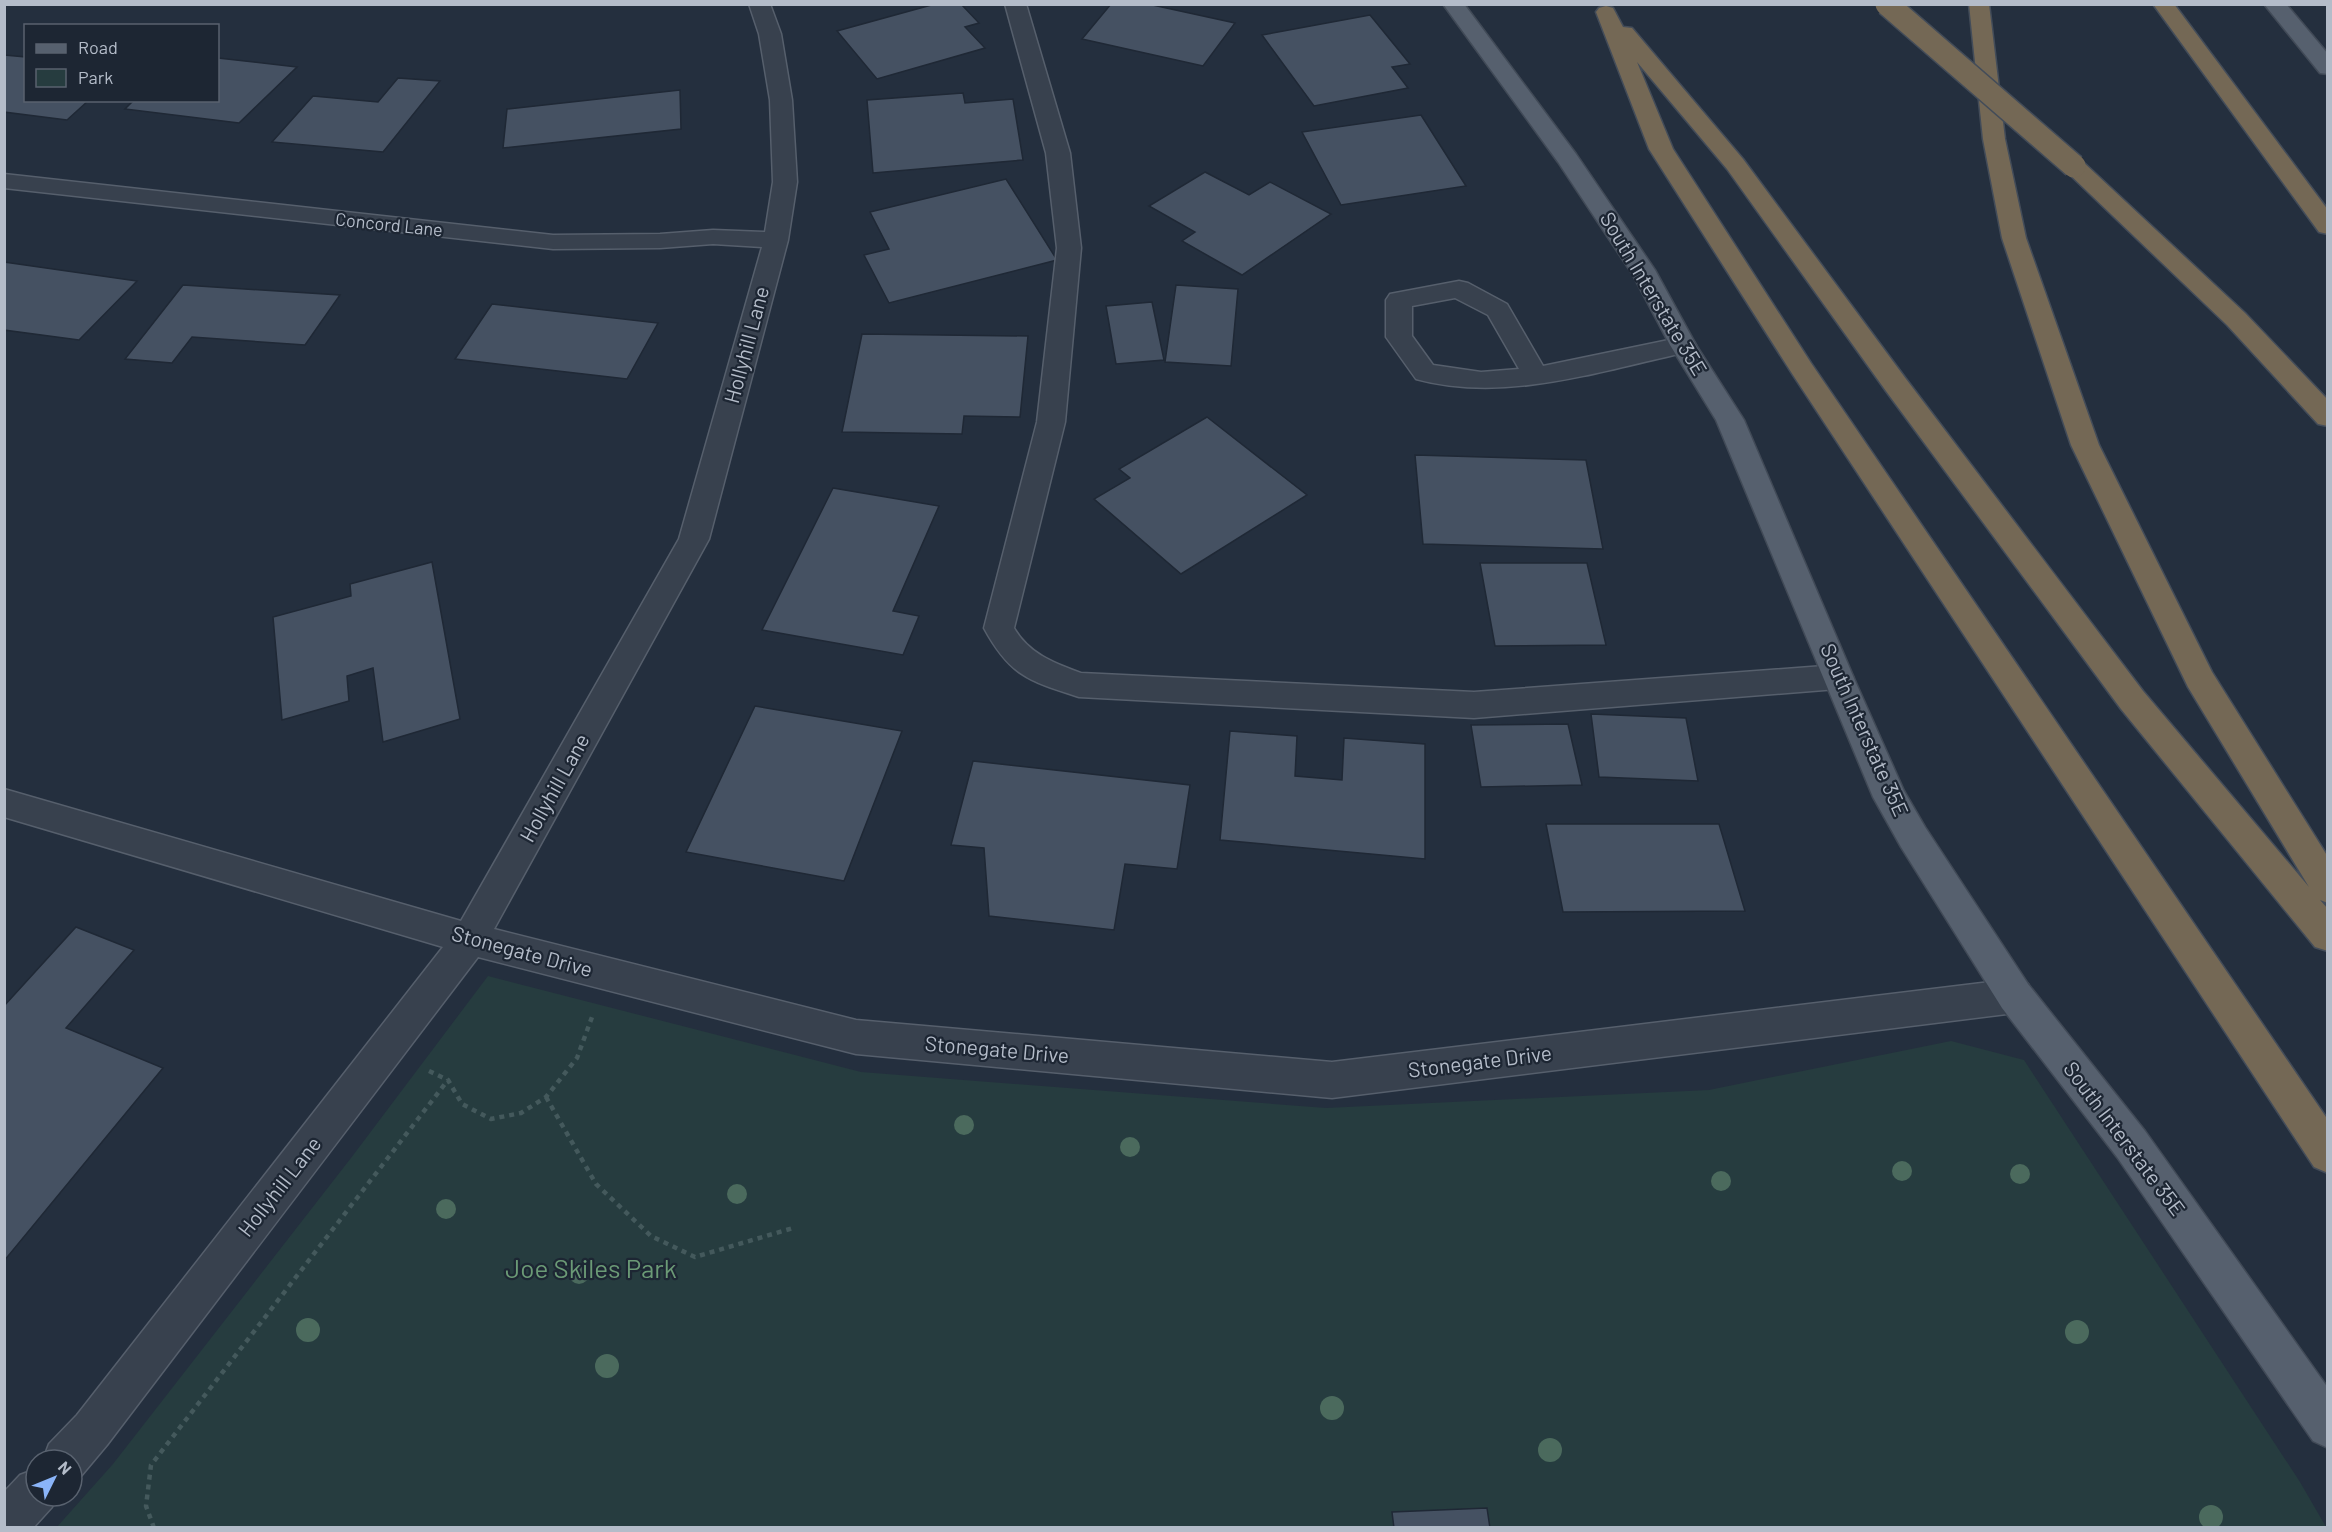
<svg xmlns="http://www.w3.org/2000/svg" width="2332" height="1532" viewBox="0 0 2332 1532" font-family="Barlow,sans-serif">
<rect width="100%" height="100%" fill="#242f3e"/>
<polygon fill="#263c3f" points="488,976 861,1072 1326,1108 1709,1090 1951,1041 2024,1060 2300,1482 2326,1527 56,1528 113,1464 351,1158"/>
<g fill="#455162" stroke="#1f2835" stroke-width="1.5">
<polygon points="935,4 961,4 979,23 965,27 985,48 877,79 837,31"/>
<polygon points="1111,4 1148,4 1235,23 1203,66 1082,39"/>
<polygon points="1370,15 1410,64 1392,67 1408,88 1314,106 1262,35"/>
<polygon points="4,55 26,57 26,100 89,100 67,120 4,112"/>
<polygon points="218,58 297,67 239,123 125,109 134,100 218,100"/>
<polygon points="398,78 440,81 383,152 272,142 313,96 378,102"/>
<polygon points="680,90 681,129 503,148 507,109"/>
<polygon points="963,93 965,103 1013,99 1023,160 873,173 867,100"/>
<polygon points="1421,115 1466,186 1341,205 1302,132"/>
<polygon points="1205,172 1249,195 1270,182 1331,214 1242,275 1182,241 1195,232 1149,206"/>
<polygon points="1006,179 1057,260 889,303 864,255 889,249 870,212"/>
<polygon points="4,262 137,281 79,340 4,330"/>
<polygon points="183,285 340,295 305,345 192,337 172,363 125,359"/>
<polygon points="1176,285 1238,289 1231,366 1165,362"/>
<polygon points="1152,302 1164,360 1116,364 1106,306"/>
<polygon points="492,304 658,323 627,379 455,359"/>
<polygon points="862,334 1028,336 1020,417 964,416 962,434 842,432"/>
<polygon points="1207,417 1307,495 1181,574 1094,499 1130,478 1119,469"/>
<polygon points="1415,455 1586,460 1603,549 1423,544"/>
<polygon points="833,488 939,506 893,611 919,616 903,655 762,630"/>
<polygon points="432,562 460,719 383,742 373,668 347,676 349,701 282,720 273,617 351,596 350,584"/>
<polygon points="1480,563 1587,563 1606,645 1495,646"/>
<polygon points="755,706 902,731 844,881 686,852"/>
<polygon points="1591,714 1686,718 1698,781 1599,777"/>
<polygon points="1568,724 1582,785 1481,787 1471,725"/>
<polygon points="1230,731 1297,736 1295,776 1342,780 1344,738 1425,744 1425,859 1220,840"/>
<polygon points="973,761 1190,785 1177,869 1125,864 1114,930 989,916 984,848 951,845"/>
<polygon points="1546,824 1719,824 1745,911 1563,912"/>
<polygon points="76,927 134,950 66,1028 163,1068 4,1261 4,1006"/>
<polygon points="1487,1508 1490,1528 1394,1528 1392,1512"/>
</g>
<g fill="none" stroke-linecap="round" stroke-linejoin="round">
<g stroke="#565f6c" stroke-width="3">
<g id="minor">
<polygon points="749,4 770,4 781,34 792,100 797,182 788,240 709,539 494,929 856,1020 1332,1062 2015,979 2028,984 2033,996 2028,1008 2015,1013 1332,1098 856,1054 478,957 107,1445 81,1476 72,1479 72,1460 43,1460 49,1444 77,1415 443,947 4,817 4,789 461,921 679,539 762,247 713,244 660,248 553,249 4,188 4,174 553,235 660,234 713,230 765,232 773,182 770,100 759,34"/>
<path d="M1005 4H1026L1070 153 1081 248 1065 422 1014 628C1029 654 1054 663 1081 673L1474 692 1837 665 1848 668 1853 677 1848 686 1837 689 1474 718 1079 697C1029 681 1010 676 984 628L1037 422 1057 248 1046 153Z"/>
<path d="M1459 281 1468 283 1507 304 1543 366 1683 337 1692 339 1696 345 1692 351 1683 353C1596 372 1504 403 1416 379L1386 337V300L1390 294ZM1455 298 1488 315 1519 369 1481 372 1433 365 1412 336V306Z"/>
<polygon points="36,1469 36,1496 56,1496 52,1507 33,1528 4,1528 4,1492 20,1475"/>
</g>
</g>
<g stroke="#414a57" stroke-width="3">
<g id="major">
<polygon points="1443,4 1464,4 1576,154 1655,270 1696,345 1744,420 1856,683 1904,791 1925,827 2028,984 2145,1131 2328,1388 2328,1448 2313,1441 2117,1157 2002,1008 1901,847 1873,797 1716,420 1670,345 1633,275 1558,162"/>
<polygon points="2264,4 2286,4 2328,54 2328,74 2320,73"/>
</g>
</g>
<g stroke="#434c59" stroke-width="3">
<g id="highway">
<polygon points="1969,4 1989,4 2005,139 2026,238 2099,445 2212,672 2328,857 2328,903 2320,900 2328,909 2328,951 2315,947 2121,709 1886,391 1727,169 1637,62 1673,149 1811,363 2328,1120 2328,1173 2314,1167 1793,375 1649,149 1596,12 1599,8 1606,6 1613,8 1623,27 1632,28 1743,159 1906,379 2143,691 2309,887 2188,687 2071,445 2002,238 1983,139"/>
<polygon points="2153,4 2174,4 2328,210 2328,234 2319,232"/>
<polygon points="2074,159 2082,161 2245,313 2328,400 2328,426 2318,424 2227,325 2066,171 2062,166 2066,161"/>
</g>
</g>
<g stroke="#44595c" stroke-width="4.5" stroke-dasharray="5 5" stroke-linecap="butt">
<polyline points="429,1071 448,1080 462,1104 491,1119 521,1113 546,1097 577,1058 592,1017"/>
<polyline points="546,1097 596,1184 651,1236 695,1257 793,1228"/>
<polyline points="154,1528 146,1506 151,1465 448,1080"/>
</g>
<use href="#minor" fill="#38414e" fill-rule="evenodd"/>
<use href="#major" fill="#56606e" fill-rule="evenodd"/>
<use href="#highway" fill="#746855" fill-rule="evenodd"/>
<g stroke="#434c59" stroke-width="26" stroke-linecap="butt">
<polyline id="highway-bridge" points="1887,4 2074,166"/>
</g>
<use href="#highway-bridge" stroke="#746855" stroke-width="23"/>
</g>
<g fill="#4b6a5d">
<circle cx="964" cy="1125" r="10"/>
<circle cx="1130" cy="1147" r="10"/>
<circle cx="1902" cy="1171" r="10"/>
<circle cx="2020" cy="1174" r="10"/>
<circle cx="1721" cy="1181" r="10"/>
<circle cx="737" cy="1194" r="10"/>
<circle cx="446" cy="1209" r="10"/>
<circle cx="579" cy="1274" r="10"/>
<circle cx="308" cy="1330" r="12"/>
<circle cx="2077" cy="1332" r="12"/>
<circle cx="607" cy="1366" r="12"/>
<circle cx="1332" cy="1408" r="12"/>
<circle cx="1550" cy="1450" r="12"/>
<circle cx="2211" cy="1517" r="12"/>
</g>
<g text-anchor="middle" stroke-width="4.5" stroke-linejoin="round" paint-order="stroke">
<g font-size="18" fill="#b4bcc9" stroke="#1d2633">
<text transform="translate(389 225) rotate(6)" y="6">Concord Lane</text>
</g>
<g font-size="21" fill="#b4bcc9" stroke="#1d2633">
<text transform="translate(1653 294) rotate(59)" y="7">South Interstate 35E</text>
<text transform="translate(747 345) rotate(-75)" y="7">Hollyhill Lane</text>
<text transform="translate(1864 730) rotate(66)" y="7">South Interstate 35E</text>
<text transform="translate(555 788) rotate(-61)" y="7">Hollyhill Lane</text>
<text transform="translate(522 952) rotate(15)" y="7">Stonegate Drive</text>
<text transform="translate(997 1050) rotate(5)" y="7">Stonegate Drive</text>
<text transform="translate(1480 1062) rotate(-7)" y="7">Stonegate Drive</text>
<text transform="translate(2124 1139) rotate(53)" y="7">South Interstate 35E</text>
<text transform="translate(280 1187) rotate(-52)" y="7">Hollyhill Lane</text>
</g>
<g font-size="26" fill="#6b9a76" stroke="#1d2633">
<text x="591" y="1278">Joe Skiles Park</text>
</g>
</g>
<rect width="2332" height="1532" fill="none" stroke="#b4bcc9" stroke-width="12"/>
<rect x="24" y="24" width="195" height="78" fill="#1d2633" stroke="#59626f" stroke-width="1.5"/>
<rect x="36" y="44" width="30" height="9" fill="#56606e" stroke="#59626f" stroke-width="1.5"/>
<text x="78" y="54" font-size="18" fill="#b4bcc9">Road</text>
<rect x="36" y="69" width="30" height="18" fill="#263c3f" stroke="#59626f" stroke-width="1.5"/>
<text x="78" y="84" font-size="18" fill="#b4bcc9">Park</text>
<g transform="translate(54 1478) rotate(47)"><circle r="28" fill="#1d2633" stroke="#59626f" stroke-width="1.5"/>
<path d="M0-4.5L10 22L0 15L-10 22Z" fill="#8ab4f8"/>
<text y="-9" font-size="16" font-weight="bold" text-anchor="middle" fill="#b4bcc9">N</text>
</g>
</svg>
